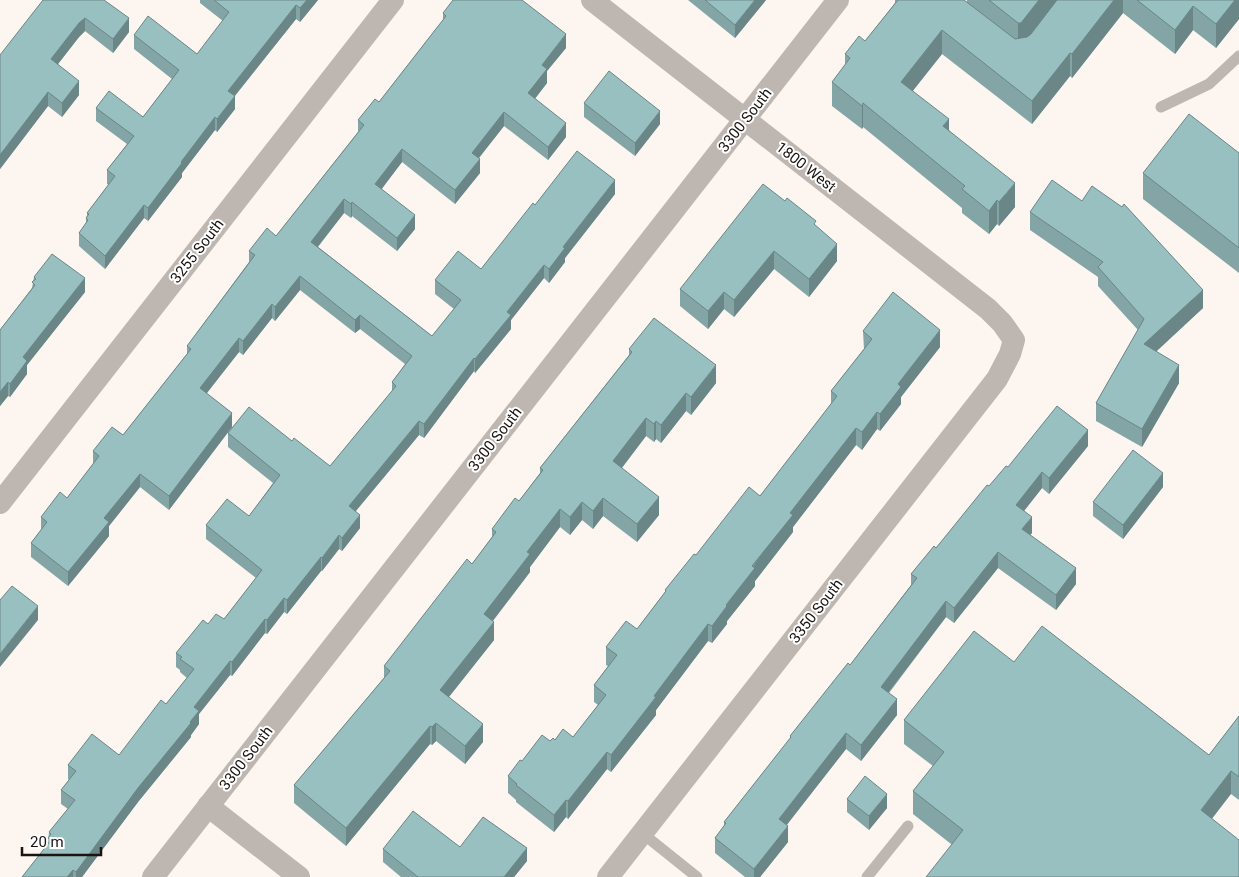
<svg xmlns="http://www.w3.org/2000/svg" width="1239" height="877" viewBox="0 0 1239 877" font-family="Roboto,sans-serif">
<rect width="100%" height="100%" fill="#fdf5f0"/>
<g fill="none" stroke-linecap="round" stroke-linejoin="round">
<g stroke="#beb6b0" stroke-width="11">
<polyline points="1161,107 1209,84 1239,56"/>
<polyline points="642,833 697,877"/>
<polyline points="867,877 908,826"/>
</g>
<g stroke="#beb6b0" stroke-width="22">
<polyline points="592,0 988,309 1002,323 1014,340 1010,354 997,379 608,877"/>
<polyline points="0,503 393,0"/>
<polyline points="208,806 299,877"/>
<polyline points="153,877 838,0"/>
</g>
</g>
<g fill="#83a5a5">
<polygon points="200,0 318,0 300,22 296,19 235,96 235,109 217,132 215,130 182,173 182,177 148,221 144,218 105,269 79,246 79,233 86,224 86,218 87,216 87,213 109,185 107,184 107,170 127,144 96,121 96,108 143,117 172,79 134,49 134,35 197,54 223,21 200,3"/>
<polygon points="688,0 766,0 735,38"/>
<polygon points="895,0 964,0 967,2 967,0 1239,0 1239,19 1216,48 1193,30 1175,54 1123,13 1072,78 1070,76 1032,124 942,54 912,91 949,130 1015,207 999,226 997,224 989,234 962,213 962,208 863,127 862,129 832,106 832,82 845,65 845,54 865,41 895,3"/>
<polygon points="107,2 129,32 113,53 85,31 79,37 58,64 79,95 62,117 48,106 0,169 0,55"/>
<polygon points="443,13 566,48 547,71 547,83 535,99 566,137 548,160 504,126 478,158 480,173 455,204 402,162 381,189 415,229 397,251 352,216 351,218 344,213 318,247 432,336 454,309 435,294 435,280 481,269 535,205 615,194 565,258 565,262 549,283 544,278 511,320 511,329 475,373 474,371 424,438 419,435 356,511 360,528 342,551 339,549 322,571 321,571 287,614 284,612 267,634 265,633 232,676 230,675 199,714 199,724 191,735 191,737 138,802 82,877 22,877 48,844 49,832 68,809 61,804 61,790 69,780 68,779 68,765 119,755 166,704 187,678 180,672 180,670 176,667 176,653 208,624 224,619 256,578 206,539 206,525 249,516 273,483 228,447 228,433 292,441 330,466 392,391 392,382 405,364 360,329 355,333 300,290 275,321 272,318 243,355 239,352 206,393 232,427 169,510 140,487 109,526 109,536 68,586 31,557 31,543 41,530 41,517 67,498 93,464 93,451 123,435 187,354 187,346 249,262 249,251 276,236 358,132 358,120 379,102 443,20"/>
<polygon points="584,103 660,124 635,156 584,117"/>
<polygon points="1239,153 1239,273 1143,199 1143,173"/>
<polygon points="1030,212 1203,308 1156,351 1179,383 1142,447 1096,421 1096,403 1138,330 1098,286 1098,277 1030,230"/>
<polygon points="816,226 837,261 809,297 774,269 734,317 724,309 708,329 680,306 680,289"/>
<polygon points="34,277 85,292 27,365 27,374 10,397 8,396 0,406 0,330 32,288"/>
<polygon points="863,331 940,347 901,397 901,404 880,431 877,429 862,450 856,445 793,527 793,532 755,581 755,586 727,621 727,624 712,643 708,641 656,710 656,715 611,772 607,769 568,819 566,817 554,832 516,802 516,800 508,793 508,776 522,761 550,741 573,737 598,705 594,702 594,685 608,666 606,665 606,647 637,629 665,592 665,590 696,555 760,496 831,404 831,391 864,349"/>
<polygon points="629,349 716,383 691,415 686,411 661,443 656,439 654,442 646,436 622,468 659,515 637,542 603,516 593,529 582,520 570,535 560,527 530,567 530,572 493,621 494,640 449,697 483,742 465,764 436,741 432,745 430,744 346,846 294,803 294,785 384,678 384,666 472,564 492,537 492,529 519,501 540,473 540,468 629,355"/>
<polygon points="1088,446 1049,494 1042,488 1024,511 1032,533 1030,535 1076,584 1056,610 998,568 954,623 946,617 889,693 897,715 861,761 846,749 786,825 788,842 760,877 745,877 715,853 715,838 724,826 724,822 790,739 790,736 850,665 911,585 911,574 936,548 989,486 1008,467"/>
<polygon points="1163,487 1123,539 1093,516 1093,502"/>
<polygon points="1014,662 1209,755 1239,716 1239,800 1231,794 951,844 913,814 913,791 933,766 904,744 904,720"/>
<polygon points="847,799 887,808 869,830 847,812"/>
<polygon points="460,847 527,861 514,877 401,877 383,862 383,849"/>
</g>
<g fill="#6a8686">
<polygon points="307,0 318,0 300,22 300,8"/>
<polygon points="755,0 766,0 735,38 735,25"/>
<polygon points="1039,0 1058,0 1021,46 1018,47 1018,23"/>
<polygon points="1114,0 1123,0 1123,13 1072,78 1072,54"/>
<polygon points="1235,0 1239,0 1239,19 1216,48 1216,24"/>
<polygon points="296,5 296,19 228,104 228,91"/>
<polygon points="1193,6 1193,30 1175,54 1175,30"/>
<polygon points="85,18 85,31 79,37 51,73 51,59 79,23"/>
<polygon points="129,18 129,32 113,53 113,39"/>
<polygon points="942,30 942,54 901,106 901,82"/>
<polygon points="566,34 566,48 547,71 547,83 528,107 528,93 542,65"/>
<polygon points="1070,53 1070,76 1032,124 1032,101"/>
<polygon points="79,81 79,95 62,117 62,103"/>
<polygon points="48,92 48,106 0,169 0,155"/>
<polygon points="235,96 235,109 217,132 217,119"/>
<polygon points="863,103 863,127 862,129 862,106"/>
<polygon points="660,111 660,124 635,156 635,143"/>
<polygon points="504,112 504,126 472,167 472,153"/>
<polygon points="215,117 215,130 182,173 182,177 148,221 148,208 181,162"/>
<polygon points="949,119 949,143 943,126"/>
<polygon points="566,123 566,137 548,160 548,147"/>
<polygon points="402,149 402,162 375,198 375,184"/>
<polygon points="480,159 480,173 455,204 455,190"/>
<polygon points="615,180 615,194 565,258 565,262 549,283 549,269 563,247"/>
<polygon points="1015,183 1015,207 999,226 999,202"/>
<polygon points="344,199 344,213 311,255 311,242"/>
<polygon points="997,200 997,224 989,234 989,211"/>
<polygon points="352,202 352,216 351,218 351,204"/>
<polygon points="144,205 144,218 105,269 105,256"/>
<polygon points="415,215 415,229 397,251 397,238"/>
<polygon points="837,244 837,261 809,297 809,279"/>
<polygon points="774,251 774,269 734,317 734,300"/>
<polygon points="544,265 544,278 511,320 511,329 475,373 475,359 507,312"/>
<polygon points="300,276 300,290 275,321 275,307"/>
<polygon points="85,278 85,292 27,365 27,374 10,397 10,384 23,357"/>
<polygon points="1203,290 1203,308 1144,363 1144,344"/>
<polygon points="724,292 724,309 708,329 708,311"/>
<polygon points="272,304 272,318 243,355 243,341"/>
<polygon points="360,315 360,329 355,333 355,320"/>
<polygon points="940,330 940,347 901,397 901,404 880,431 880,414 898,384"/>
<polygon points="239,338 239,352 200,402 200,388"/>
<polygon points="474,358 474,371 424,438 424,424"/>
<polygon points="716,365 716,383 691,415 691,397"/>
<polygon points="1179,365 1179,383 1142,447 1142,429"/>
<polygon points="8,382 8,396 0,406 0,392"/>
<polygon points="686,393 686,411 661,443 661,425"/>
<polygon points="877,412 877,429 862,450 862,432"/>
<polygon points="232,413 232,427 169,510 169,496"/>
<polygon points="646,418 646,436 613,479 613,461"/>
<polygon points="419,421 419,435 349,519 349,506"/>
<polygon points="656,421 656,439 654,442 654,424"/>
<polygon points="856,428 856,445 793,527 793,532 755,581 755,586 727,621 727,624 712,643 712,626 790,513"/>
<polygon points="1088,430 1088,446 1049,494 1049,478"/>
<polygon points="1042,472 1042,488 1016,521 1016,505"/>
<polygon points="1163,473 1163,487 1123,539 1123,525"/>
<polygon points="140,474 140,487 109,526 109,536 68,586 68,572 104,518"/>
<polygon points="659,497 659,515 637,542 637,524"/>
<polygon points="603,498 603,516 593,529 593,511"/>
<polygon points="582,502 582,520 570,535 570,517"/>
<polygon points="560,509 560,527 530,567 530,572 484,632 484,614 527,552"/>
<polygon points="360,515 360,528 342,551 342,538"/>
<polygon points="1032,517 1032,533 1022,544 1022,529"/>
<polygon points="339,535 339,549 322,571 322,558"/>
<polygon points="998,552 998,568 954,623 954,608"/>
<polygon points="321,557 321,571 287,614 287,600"/>
<polygon points="1076,568 1076,584 1056,610 1056,595"/>
<polygon points="284,598 284,612 267,634 267,620"/>
<polygon points="946,601 946,617 881,702 881,687"/>
<polygon points="38,606 38,620 0,667 0,654"/>
<polygon points="265,619 265,633 232,676 232,662"/>
<polygon points="494,622 494,640 440,708 440,690"/>
<polygon points="708,624 708,641 656,710 656,715 611,772 611,755 654,696"/>
<polygon points="230,661 230,675 199,714 199,724 191,735 191,737 138,802 82,877 76,877 76,872 194,707"/>
<polygon points="897,699 897,715 861,761 861,745"/>
<polygon points="436,723 436,741 432,745 432,727"/>
<polygon points="483,724 483,742 465,764 465,746"/>
<polygon points="430,726 430,744 346,846 346,828"/>
<polygon points="846,733 846,749 779,835 779,819"/>
<polygon points="607,752 607,769 568,819 568,801"/>
<polygon points="1231,771 1231,794 1201,833 1201,810"/>
<polygon points="887,794 887,808 869,830 869,816"/>
<polygon points="566,800 566,817 554,832 554,815"/>
<polygon points="788,826 788,842 760,877 754,877 754,869"/>
<polygon points="527,848 527,861 514,877 504,877"/>
<polygon points="73,870 73,877 67,877"/>
</g>
<g fill="#98c0c0" stroke="#6a8686">
<polygon points="43,0 104,0 129,18 113,39 85,18 79,23 51,59 79,81 62,103 48,92 0,155 0,55"/>
<polygon points="214,0 307,0 300,8 296,5 228,91 235,96 217,119 215,117 181,162 182,163 148,208 144,205 105,256 79,233 88,220 86,218 89,214 87,213 115,176 107,170 134,136 96,108 109,91 143,117 179,70 134,35 148,16 197,54 229,12"/>
<polygon points="453,0 522,0 566,34 542,65 547,69 528,93 566,123 548,147 504,112 472,153 480,159 455,190 402,149 375,184 415,215 397,238 352,202 351,204 344,199 311,242 432,336 461,300 435,280 458,251 481,269 533,203 535,205 577,151 615,180 563,247 565,248 549,269 544,265 507,312 511,315 475,359 474,358 424,424 419,421 349,506 360,515 342,538 339,535 322,558 321,557 287,600 284,598 267,620 265,619 232,662 230,661 194,707 199,711 190,722 191,723 138,788 76,872 73,870 67,877 22,877 51,840 48,838 51,834 49,832 75,800 61,790 76,771 68,765 92,734 119,755 161,700 166,704 194,669 180,659 182,657 176,653 203,620 208,624 216,614 224,619 262,570 206,525 227,499 249,516 280,475 228,433 249,407 292,441 294,438 330,466 396,386 392,382 412,356 360,315 355,320 300,276 275,307 272,304 243,341 239,338 200,388 232,413 169,496 140,474 104,518 109,522 68,572 31,543 47,522 41,517 60,492 67,498 99,456 93,451 112,427 123,435 191,349 187,346 255,255 249,251 267,228 276,236 364,125 358,120 375,99 379,102 446,16 443,13"/>
<polygon points="705,0 755,0 735,25"/>
<polygon points="898,0 964,0 1015,39 1027,37 1031,34 1057,0 1114,0 1072,54 1070,53 1032,101 942,30 901,82 949,119 943,126 1015,183 999,202 997,200 989,211 962,189 965,186 863,103 862,106 832,82 850,58 845,54 859,36 865,41"/>
<polygon points="989,0 1039,0 1021,23 1018,23"/>
<polygon points="1137,0 1235,0 1216,24 1193,6 1175,30"/>
<polygon points="609,71 660,111 635,143 584,103"/>
<polygon points="1189,114 1239,153 1239,248 1143,173"/>
<polygon points="1052,180 1082,201 1092,186 1122,207 1124,204 1203,290 1144,344 1179,365 1142,429 1096,403 1144,319 1098,267 1103,262 1030,212"/>
<polygon points="763,184 785,201 787,198 816,221 814,224 837,244 809,279 774,251 734,300 724,292 708,311 680,289"/>
<polygon points="52,254 85,278 23,357 27,361 10,384 8,382 0,392 0,330 35,285 32,282 36,279 34,277"/>
<polygon points="893,292 940,330 898,384 901,387 880,414 877,412 862,432 856,428 790,513 793,515 752,566 755,568 726,605 727,606 712,626 708,624 654,696 656,697 611,755 607,752 568,801 566,800 554,815 516,785 517,784 508,776 520,760 522,761 542,735 550,741 553,738 555,740 563,729 573,737 606,695 594,685 617,655 606,647 626,621 637,629 666,591 665,590 694,554 696,555 749,487 760,496 837,396 831,391 872,339 863,331"/>
<polygon points="654,318 716,365 691,397 686,393 661,425 656,421 654,424 646,418 613,461 659,497 637,524 603,498 593,511 582,502 570,517 560,509 527,552 530,554 484,614 494,622 440,690 483,724 465,746 436,723 432,727 430,726 346,828 294,785 390,671 384,666 467,559 472,564 496,532 492,529 515,498 519,501 543,470 540,468 632,352 629,349"/>
<polygon points="1057,406 1088,430 1049,478 1042,472 1016,505 1032,517 1022,529 1076,568 1056,595 998,552 954,608 946,601 881,687 897,699 861,745 846,733 779,819 788,826 754,869 715,838 726,823 724,822 791,737 790,736 848,663 850,665 917,578 911,574 934,546 936,548 987,485 989,486 1006,466 1008,467"/>
<polygon points="1133,450 1163,473 1123,525 1093,502"/>
<polygon points="12,586 38,606 0,654 0,600"/>
<polygon points="1042,626 1209,755 1239,716 1239,777 1231,771 1201,810 1239,840 1239,877 926,877 963,830 913,791 944,752 904,720 974,631 1014,662"/>
<polygon points="865,776 887,794 869,816 847,799"/>
<polygon points="413,811 460,847 483,817 527,848 504,877 418,877 383,849"/>
</g>
<g text-anchor="middle" stroke-width="4" stroke-linejoin="round" paint-order="stroke">
<g font-size="15" fill="#1a130f" stroke="#fff">
<text transform="translate(745 120) rotate(-52)" y="5">3300 South</text>
<text transform="translate(806 167) rotate(38)" y="5">1800 West</text>
<text transform="translate(197 251) rotate(-52)" y="5">3255 South</text>
<text transform="translate(495 439) rotate(-52)" y="5">3300 South</text>
<text transform="translate(816 611) rotate(-52)" y="5">3350 South</text>
<text transform="translate(246 758) rotate(-52)" y="5">3300 South</text>
</g>
</g>
<path d="M22 847v8h79v-8" fill="none" stroke="#1a130f" stroke-width="2.5"/>
<text x="30" y="847" font-size="15" fill="#1a130f" stroke="#ffffff" stroke-width="4" paint-order="stroke">20 m</text>
</svg>
